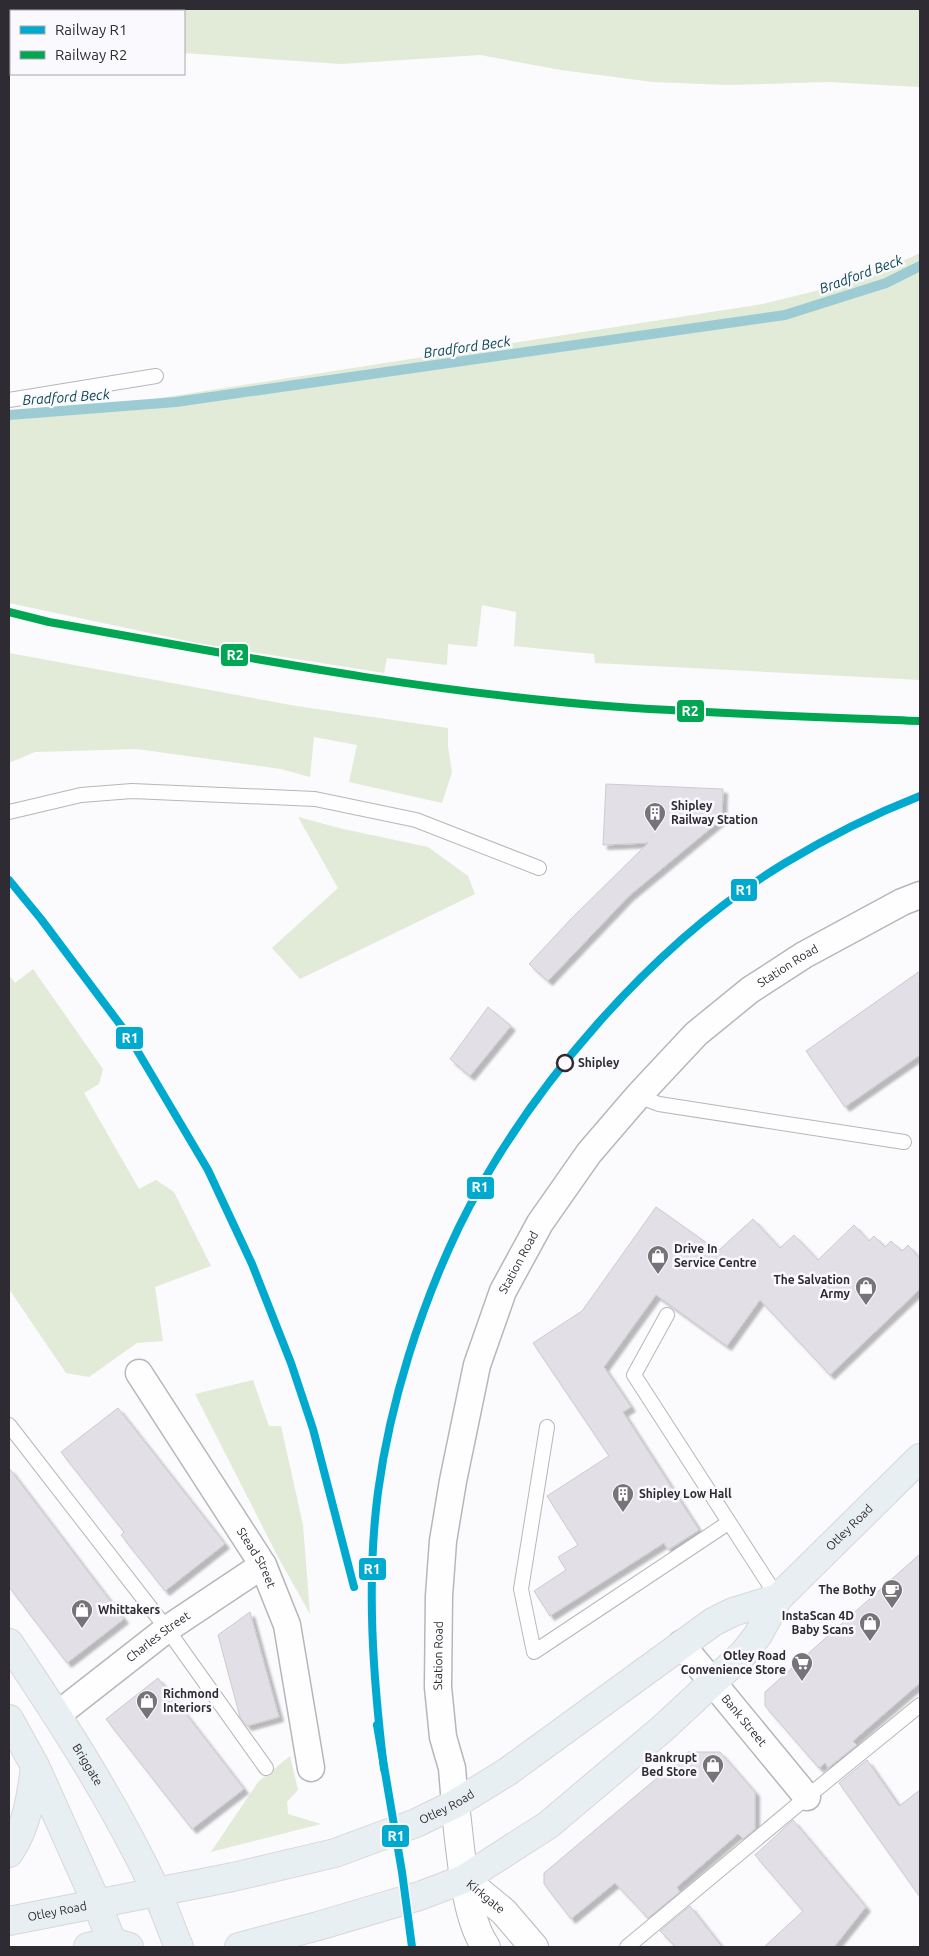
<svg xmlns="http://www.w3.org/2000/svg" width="929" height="1956" viewBox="0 0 929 1956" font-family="Ubuntu,sans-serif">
<defs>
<filter id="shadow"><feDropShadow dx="4.5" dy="4.5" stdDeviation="1" flood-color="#0004"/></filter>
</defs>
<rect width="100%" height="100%" fill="#fbfafc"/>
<g fill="#e1ebd7">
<polygon points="87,9 920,9 920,87 828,82 728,85 653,82 561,70 480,55 341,64 184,53 184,11 90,11"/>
<polygon points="920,253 920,680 595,663 594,654 514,646 516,612 482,605 477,647 448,644 447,665 387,658 384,673 197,643 9,603 9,414 154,399 763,304 864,279"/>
<polygon points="9,653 296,706 448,728 448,747 452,772 442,803 349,782 357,745 314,737 310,777 281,769 137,749 35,752 9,763"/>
<polygon points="298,817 343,829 428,847 468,876 475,894 300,979 272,948 338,888"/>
<polygon points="33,969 103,1069 99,1084 84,1093 139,1189 156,1180 174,1192 211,1266 155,1287 163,1341 137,1343 89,1377 66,1373 9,1289 9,975 15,983"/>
<polygon points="253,1380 269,1426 281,1426 303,1525 310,1614 278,1557 195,1394"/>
<polygon points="290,1756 298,1790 287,1802 288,1814 321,1824 211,1852 258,1782"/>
</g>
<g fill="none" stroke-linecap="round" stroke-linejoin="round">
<polyline stroke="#9dcbd4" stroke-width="10" points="9,415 176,402 785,315 886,283 920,266"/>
</g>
<g fill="#e2e0e6" stroke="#cbcace" filter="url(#shadow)">
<polygon points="606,784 723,789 722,819 629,896 548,981 529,964 570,920 648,843 603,845"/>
<polygon points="920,971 920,1055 845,1107 806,1051"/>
<polygon points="488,1007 511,1026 470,1076 450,1059"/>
<polygon points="656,1207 718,1251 753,1219 780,1248 794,1235 818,1260 854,1225 869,1241 874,1236 885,1247 891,1241 902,1251 908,1245 920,1259 920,1289 830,1375 760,1300 727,1346 656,1295 604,1367 631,1407 623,1412 699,1530 668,1550 664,1543 550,1616 534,1591 566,1570 558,1557 578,1545 547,1496 609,1456 533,1343 582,1311"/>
<polygon points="118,1408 225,1544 165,1591 121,1535 124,1532 61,1452"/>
<polygon points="9,1468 124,1619 67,1663 9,1587"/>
<polygon points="920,1554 920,1683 853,1741 857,1745 828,1768 825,1763 819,1768 765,1706 765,1692"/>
<polygon points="250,1612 279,1717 247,1726 240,1717 218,1635"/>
<polygon points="158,1678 244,1789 192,1829 106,1719"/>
<polygon points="688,1752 720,1752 755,1792 755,1829 743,1839 738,1834 677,1887 680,1892 648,1918 615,1883 571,1919 544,1884 544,1873"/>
<polygon points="867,1760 899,1806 920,1790 920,1897 839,1783"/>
<polygon points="793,1820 866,1907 834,1947 764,1947 803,1911 755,1855"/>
<polygon points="690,1906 722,1947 676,1947 660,1931"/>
</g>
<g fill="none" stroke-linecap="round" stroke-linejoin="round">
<g stroke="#b7b6ba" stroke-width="16">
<g id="service">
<polyline points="9,400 156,376"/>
<polyline points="9,812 81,795 132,791 315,799 416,820 539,868"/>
<polyline points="638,1096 659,1104 904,1142"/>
<polyline points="667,1315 634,1375 778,1598"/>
<polyline points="9,1425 167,1629 266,1768"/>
<polyline points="547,1427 521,1589 534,1652 728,1523"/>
<polyline points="627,1947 807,1797 920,1705"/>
</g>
</g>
<g stroke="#b7b6ba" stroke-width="29">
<g id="minor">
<path id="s1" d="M139 1373 263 1565 287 1625 311 1768"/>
<path id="s2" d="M681 1644 807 1797"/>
<path id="s3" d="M57 1715 167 1629 263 1565"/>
<path id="s4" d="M455 1804 452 1768 443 1737 438 1687 439 1596 443 1541 453 1481 477 1365 503 1291 540 1223 589 1153 638 1096 696 1034 750 990 804 955 902 902 920 895"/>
</g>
</g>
<g stroke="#b7b6ba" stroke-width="30">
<g id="tertiary">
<path d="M455 1804C460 1842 464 1917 486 1947"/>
<path id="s5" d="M464 1879 504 1912 534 1947"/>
</g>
</g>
<g stroke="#d8d7d9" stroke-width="30">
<g id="primary">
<path id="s6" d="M9 1643C63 1723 115 1804 156 1891 165 1909 171 1929 179 1947"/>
<polyline points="9,1719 35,1766 97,1904 114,1947"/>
<path d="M9 1853C27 1826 31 1798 35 1767"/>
<path id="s7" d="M9 1921 233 1877 335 1853 416 1823 455 1804 507 1772 713 1622 733 1612 778 1598"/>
<polyline points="88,1947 112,1942 129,1947"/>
<path id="s8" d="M239 1947 318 1926 422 1895 464 1879 548 1825 662 1729 744 1653 758 1635 778 1598 920 1458"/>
</g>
</g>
<use href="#service" stroke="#fefeff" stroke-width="14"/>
<use href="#minor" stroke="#fefeff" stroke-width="26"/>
<use href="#tertiary" stroke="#fefeff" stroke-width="28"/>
<use href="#primary" stroke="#e7eff2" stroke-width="28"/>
<path stroke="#c8c8c9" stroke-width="4" stroke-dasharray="8 4" stroke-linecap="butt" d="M384 1769C373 1677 366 1584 378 1492 390 1403 420 1308 459 1227 526 1090 654 942 785 863 828 837 874 814 920 796"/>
<g stroke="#faf9fd" stroke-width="11">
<g id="rail-1">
<polyline points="9,880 41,919 128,1035 208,1170 252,1264 291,1363 313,1429 354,1587"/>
<polyline points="377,1725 402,1872 412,1947"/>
<path d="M384 1769C373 1677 366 1584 378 1492 390 1403 420 1308 459 1227 526 1090 654 942 785 863 828 837 874 814 920 796"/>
</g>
</g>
<g stroke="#faf9fd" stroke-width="11">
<path id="rail-2" d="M9 612 49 622C238 656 428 693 620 707 720 714 820 717 920 721"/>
</g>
<use href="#rail-1" stroke="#00a9ce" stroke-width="8"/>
<use href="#rail-2" stroke="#00a651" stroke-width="8"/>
</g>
<defs>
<g id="building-pin" transform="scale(1.125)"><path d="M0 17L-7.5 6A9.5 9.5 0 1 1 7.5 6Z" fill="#767379" stroke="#faf9fd"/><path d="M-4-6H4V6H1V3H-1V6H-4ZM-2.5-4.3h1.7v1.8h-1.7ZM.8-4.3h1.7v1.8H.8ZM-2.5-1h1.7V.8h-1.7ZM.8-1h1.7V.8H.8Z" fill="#fff"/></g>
<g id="shop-pin" transform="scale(1.125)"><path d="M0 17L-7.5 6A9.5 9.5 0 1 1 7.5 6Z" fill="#767379" stroke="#faf9fd"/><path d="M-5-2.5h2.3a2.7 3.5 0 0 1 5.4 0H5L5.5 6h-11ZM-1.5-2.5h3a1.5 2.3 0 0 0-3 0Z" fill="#fff"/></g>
<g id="cafe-pin" transform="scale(1.125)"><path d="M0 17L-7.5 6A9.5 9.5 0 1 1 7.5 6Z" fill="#767379" stroke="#faf9fd"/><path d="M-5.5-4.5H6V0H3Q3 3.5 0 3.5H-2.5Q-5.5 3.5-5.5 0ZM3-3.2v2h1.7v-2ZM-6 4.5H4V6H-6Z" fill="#fff"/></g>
<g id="supermarket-pin" transform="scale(1.125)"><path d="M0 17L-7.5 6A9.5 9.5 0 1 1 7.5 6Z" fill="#767379" stroke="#faf9fd"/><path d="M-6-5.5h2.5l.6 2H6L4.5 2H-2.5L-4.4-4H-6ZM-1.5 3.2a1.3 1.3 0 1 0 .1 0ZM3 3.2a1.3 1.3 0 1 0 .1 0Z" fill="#fff"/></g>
</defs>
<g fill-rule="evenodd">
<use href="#building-pin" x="655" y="813"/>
<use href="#shop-pin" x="658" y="1256"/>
<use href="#shop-pin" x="866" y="1287"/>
<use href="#building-pin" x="623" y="1494"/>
<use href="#cafe-pin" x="892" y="1590"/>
<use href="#shop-pin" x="82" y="1610"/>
<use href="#shop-pin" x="870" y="1623"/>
<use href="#supermarket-pin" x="802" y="1663"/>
<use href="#shop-pin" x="147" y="1701"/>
<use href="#shop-pin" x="713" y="1765"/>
</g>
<circle fill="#faf9fd" stroke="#2e2b32" stroke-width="2.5" cx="565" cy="1063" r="8"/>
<g text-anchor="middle" stroke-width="5" stroke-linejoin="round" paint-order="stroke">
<g font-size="12" font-weight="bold" fill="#2e2b32" stroke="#faf9fd" text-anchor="start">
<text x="671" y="810">Shipley<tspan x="671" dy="14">Railway Station</tspan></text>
<text x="674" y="1253">Drive In<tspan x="674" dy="14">Service Centre</tspan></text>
<text x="850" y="1284" text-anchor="end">The Salvation<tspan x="850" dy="14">Army</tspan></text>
<text x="639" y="1498">Shipley Low Hall</text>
<text x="876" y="1594" text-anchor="end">The Bothy</text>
<text x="98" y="1614">Whittakers</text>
<text x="854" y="1620" text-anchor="end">InstaScan 4D<tspan x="854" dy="14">Baby Scans</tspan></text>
<text x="786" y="1660" text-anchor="end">Otley Road<tspan x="786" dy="14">Convenience Store</tspan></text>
<text x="163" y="1698">Richmond<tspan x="163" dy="14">Interiors</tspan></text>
<text x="697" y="1762" text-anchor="end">Bankrupt<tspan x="697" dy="14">Bed Store</tspan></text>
</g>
<g font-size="12" fill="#2e2b32" stroke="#faf9fd">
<text dy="4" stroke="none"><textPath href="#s4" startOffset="960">Station Road</textPath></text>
<text dy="4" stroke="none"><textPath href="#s4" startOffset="555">Station Road</textPath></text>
<text dy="4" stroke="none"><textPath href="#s8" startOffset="761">Otley Road</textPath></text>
<text dy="4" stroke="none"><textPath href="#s1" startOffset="219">Stead Street</textPath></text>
<text dy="4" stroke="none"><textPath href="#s3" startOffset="128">Charles Street</textPath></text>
<text dy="4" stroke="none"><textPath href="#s4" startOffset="150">Station Road</textPath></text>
<text dy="4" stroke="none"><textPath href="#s2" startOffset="99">Bank Street</textPath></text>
<text dy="4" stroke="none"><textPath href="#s6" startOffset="145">Briggate</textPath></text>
<text dy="4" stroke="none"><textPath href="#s7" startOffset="454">Otley Road</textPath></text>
<text dy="4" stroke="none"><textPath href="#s5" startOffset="28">Kirkgate</textPath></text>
<text dy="4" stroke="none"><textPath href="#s7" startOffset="49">Otley Road</textPath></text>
</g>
<g font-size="12" font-weight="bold" fill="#2e2b32" stroke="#faf9fd" text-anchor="start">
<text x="578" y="1067">Shipley</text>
</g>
<g font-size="14" font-style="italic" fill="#0a4750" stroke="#faf9fd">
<text transform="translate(861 274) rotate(-20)" y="5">Bradford Beck</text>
<text transform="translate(467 347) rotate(-8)" y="5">Bradford Beck</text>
<text transform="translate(66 397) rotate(-4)" y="5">Bradford Beck</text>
</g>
</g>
<g stroke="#faf9fd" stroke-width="2">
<rect x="220" y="643" width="29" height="24" rx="5" fill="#00a651"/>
<rect x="676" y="699" width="29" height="24" rx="5" fill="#00a651"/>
<rect x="730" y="878" width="28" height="24" rx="5" fill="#00a9ce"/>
<rect x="115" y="1026" width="29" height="24" rx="5" fill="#00a9ce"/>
<rect x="466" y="1176" width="29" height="24" rx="5" fill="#00a9ce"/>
<rect x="358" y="1557" width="29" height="24" rx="5" fill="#00a9ce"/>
<rect x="381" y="1824" width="29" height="24" rx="5" fill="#00a9ce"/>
</g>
<g font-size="14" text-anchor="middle" font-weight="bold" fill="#fff">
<text x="235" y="660">R2</text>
<text x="690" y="716">R2</text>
<text x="744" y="895">R1</text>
<text x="130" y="1043">R1</text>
<text x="480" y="1192">R1</text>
<text x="372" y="1574">R1</text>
<text x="396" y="1841">R1</text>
</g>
<rect width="929" height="1956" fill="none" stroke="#2e2b32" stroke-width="20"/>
<rect x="10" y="10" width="175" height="65" fill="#faf9fd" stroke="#a8a7ac"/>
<rect x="20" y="26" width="25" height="8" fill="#00a9ce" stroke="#a8a7ac"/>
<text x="55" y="35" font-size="15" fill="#2e2b32">Railway R1</text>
<rect x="20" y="51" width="25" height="8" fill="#00a651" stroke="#a8a7ac"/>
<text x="55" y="60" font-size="15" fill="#2e2b32">Railway R2</text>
</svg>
